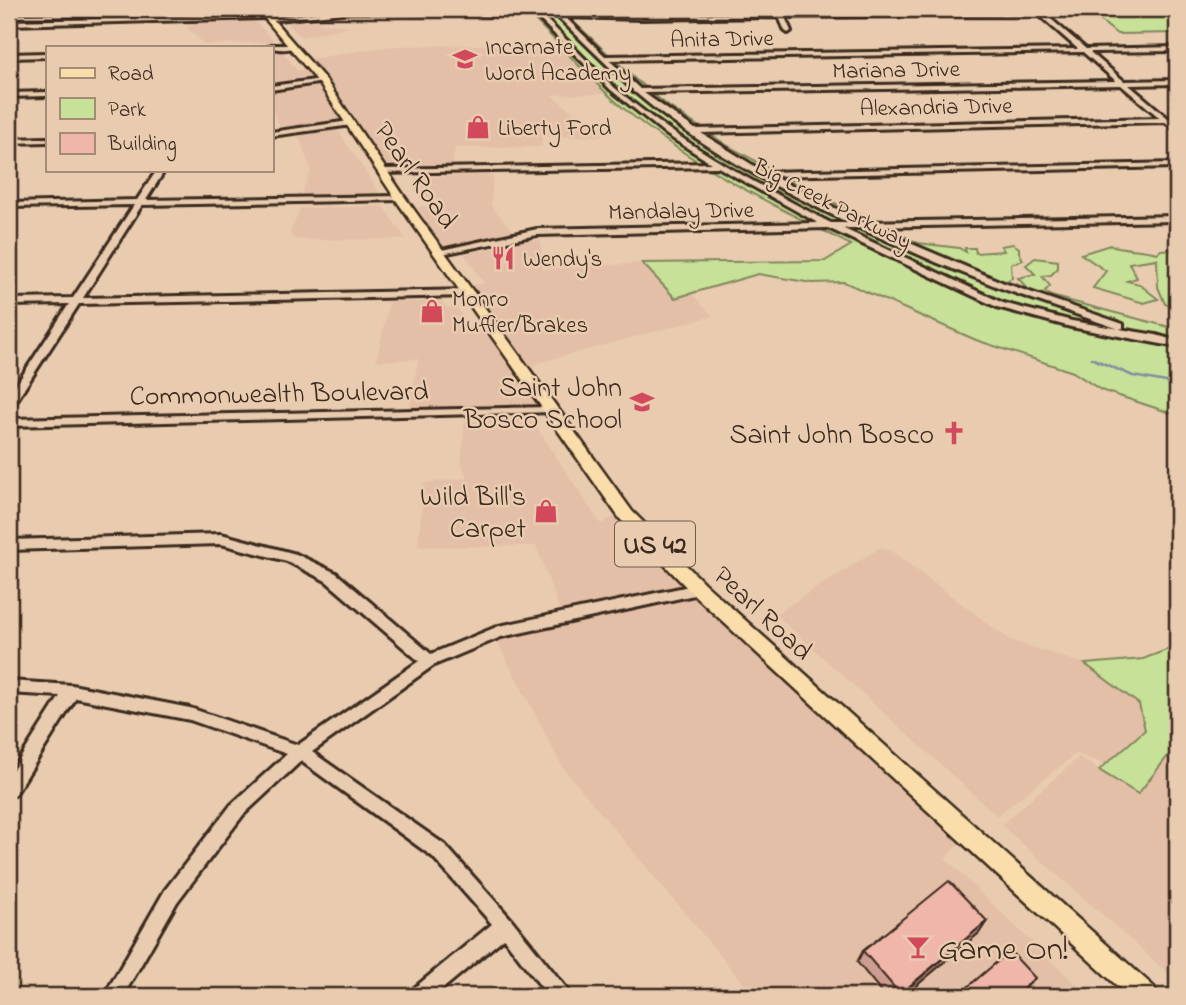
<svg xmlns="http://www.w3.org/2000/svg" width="1186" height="1005" viewBox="0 0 1186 1005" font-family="'Indie Flower',sans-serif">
<rect width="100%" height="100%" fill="#e9ccb0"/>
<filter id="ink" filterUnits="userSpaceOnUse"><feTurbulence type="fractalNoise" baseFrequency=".0143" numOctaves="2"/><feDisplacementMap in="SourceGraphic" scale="14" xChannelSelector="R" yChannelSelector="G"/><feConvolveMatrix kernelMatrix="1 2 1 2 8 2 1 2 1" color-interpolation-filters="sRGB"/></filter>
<g filter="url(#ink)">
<g fill="#e4bfa8">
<polygon points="150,9 244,9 247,12 140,19"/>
<polygon points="312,14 321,23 353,26 301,37 282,18"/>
<polygon points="253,19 275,42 205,45 187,28 194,20"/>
<polygon points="558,44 608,94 551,95 606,136 542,137 542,147 455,148 452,168 386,169 309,59 390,46"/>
<polygon points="271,50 281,50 297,70 308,69 345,122 282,131 271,106"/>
<polygon points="338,130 379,192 377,194 305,195 302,192 311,170 298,135"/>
<polygon points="493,175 491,205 516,235 446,250 417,207 432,204 415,181 425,177"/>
<polygon points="383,206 406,239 303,240 294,239 290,232 300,208"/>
<polygon points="541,240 543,269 642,263 674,298 691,293 713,316 516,369 541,407 409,409 418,359 376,361 389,302 441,301 447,308 456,306 464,317 463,329 499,328 470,286 484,283 464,254 524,241"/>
<polygon points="532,420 601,524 620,513 965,838 945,858 1088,996 754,996 563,768 496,640 564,622 536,546 418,547 424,483 467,478 461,462 465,421"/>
<polygon points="881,547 890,550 1010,640 1085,664 1139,703 1145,729 1107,765 1076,754 997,816 775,614"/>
<polygon points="1175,747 1177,749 1177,981 1001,825 1079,757 1138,794"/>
</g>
<g fill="#c7e198" stroke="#81865b" stroke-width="2">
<path d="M523 9H560L635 79 668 106 728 146 820 196 918 243 959 248 966 252 965 248H975L976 253 1004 251 1001 246 1013 244 1019 248V252L1023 260 1011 264 1012 278 1006 281 1027 288 1018 278 1035 274 1026 265 1035 258 1058 261V268L1051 275 1042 276 1050 286 1045 291 1051 296 1177 329V415L1101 390 1073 372 976 340 844 282 812 283 758 274 675 298 642 263 825 261 851 245C772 205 690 164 622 107 586 77 558 40 523 9Z"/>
<polygon points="1177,12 1177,33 1117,34 1091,13"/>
<path d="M1110 245C1126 250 1141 249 1157 253L1161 250 1177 249V308L1165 304 1158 287 1157 259 1129 263 1137 278 1127 281 1139 284 1158 299 1144 303 1093 288 1106 271 1081 254Z"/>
<polygon points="1177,646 1177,749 1175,747 1138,794 1099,770 1145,730 1139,704 1085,664 1143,659"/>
</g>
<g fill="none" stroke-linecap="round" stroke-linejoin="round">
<polyline stroke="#8090a0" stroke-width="2.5" points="1091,358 1133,376 1177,384"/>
<g stroke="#3b2a1e" stroke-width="6">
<g id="minor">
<polygon points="9,9 110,9 107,11 9,12"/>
<path d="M348 9 532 13 531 11 534 9C541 13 550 16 557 11L561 13 641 15 777 14 775 9H781L783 14 1177 9V13L1045 14 1086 49 1177 47V51L1090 52 1124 81 1177 80V84L1129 85 1168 118H1177V122H1173L1177 125V131L1165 122 701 133 764 172 1177 163V167L772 176 862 222 1177 216V221L872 227 1004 283 1123 324V328L1119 329 998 287 938 263 859 228H842L1003 303 1072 321 1156 335 1177 341V347L1071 327 997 307 828 228 537 235 437 255V251L537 229 818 223 718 167 379 173V169H382L711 163 667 135 611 90 536 16 352 12 268 21 265 19ZM1038 14 1078 49 605 56 565 17 641 19 779 17 785 31 788 33 791 31 785 17ZM543 16 558 17 633 90V92L636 93C699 147 775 187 849 223H831L823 219C751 181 678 142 615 88 590 65 567 40 543 16ZM1083 52 1116 81 640 89 609 60ZM1121 85 1160 118 695 129 644 93Z"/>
<polygon points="267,15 265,18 9,25 9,21"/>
<path d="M271 45H291L294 47C287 51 274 49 268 47Z"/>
<polygon points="47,53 47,57 9,58 9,54"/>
<polygon points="322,79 325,81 324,82 271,90 271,86"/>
<polygon points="47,92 47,96 9,97 9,93"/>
<polygon points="349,121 352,121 352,125 271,136 271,132"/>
<polygon points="47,138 47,142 9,143 9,139"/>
<polygon points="157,170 165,170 146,200 400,196 404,198 400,200 142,205 83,298 470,290 475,293 470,296 79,304 13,406 9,407 9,396 69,304 9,305 9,299 73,298 134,205 9,207 9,203 137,200"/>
<polygon points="550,407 556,410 554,412 9,426 9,419"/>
<polygon points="221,534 296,554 336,573 431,654 499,626 699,584 704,585 706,589 704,593 699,594 501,637 434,665 312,752 445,845 511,919 567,989 569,996 548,996 504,938 434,996 411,996 413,989 492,924 433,857 301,761 243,815 177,902 123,996 104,996 165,890 231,805 287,754 190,720 76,698 15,795 9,797 9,776 60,696 9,693 9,681 72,685 190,708 298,745 419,661 326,581 287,561 221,544 9,550 9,540"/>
</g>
</g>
<g stroke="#3b2a1e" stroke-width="5">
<polygon id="major" points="257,9 264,9 325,79 404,196 632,511 705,584 1154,987 1157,996 1128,996 693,594 620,519 396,200 319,83"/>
</g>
<use href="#minor" fill="#e9ccb0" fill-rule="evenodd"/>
<use href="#major" fill="#f9deab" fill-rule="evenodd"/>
</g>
<polygon fill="#ce9d91" stroke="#3b2a1e" stroke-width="2" points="987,921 979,933 904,996 885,996 857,962 863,951"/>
<g fill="#a87f76" stroke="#3b2a1e" stroke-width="2">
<polygon points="987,921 979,933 904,996 899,996"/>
<polygon points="1035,978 1018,996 1015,996"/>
</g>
<g fill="#f0b6a9" stroke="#3b2a1e" stroke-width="2">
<polygon points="949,881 987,921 900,994 863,951"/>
<polygon points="1010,951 1035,978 1015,996 957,996"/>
</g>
</g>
<defs>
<g id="school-bare" transform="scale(1.89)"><path d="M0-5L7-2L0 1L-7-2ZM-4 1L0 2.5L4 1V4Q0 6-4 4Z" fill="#d1495b" stroke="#e9ccb0" stroke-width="2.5" paint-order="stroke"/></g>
<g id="shop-bare" transform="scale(1.89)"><path d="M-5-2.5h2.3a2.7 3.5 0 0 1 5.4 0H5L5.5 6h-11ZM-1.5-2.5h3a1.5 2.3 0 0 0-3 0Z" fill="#d1495b" stroke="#e9ccb0" stroke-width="2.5" paint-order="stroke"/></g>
<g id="restaurant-bare" transform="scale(1.89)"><path d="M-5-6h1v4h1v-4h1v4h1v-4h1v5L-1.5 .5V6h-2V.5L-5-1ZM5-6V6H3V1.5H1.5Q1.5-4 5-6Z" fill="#d1495b" stroke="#e9ccb0" stroke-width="2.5" paint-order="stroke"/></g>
<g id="church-bare" transform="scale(1.89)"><path d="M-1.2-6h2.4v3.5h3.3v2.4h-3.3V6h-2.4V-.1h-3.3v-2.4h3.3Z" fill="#d1495b" stroke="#e9ccb0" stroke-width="2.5" paint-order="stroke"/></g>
<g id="bar-bare" transform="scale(1.89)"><path d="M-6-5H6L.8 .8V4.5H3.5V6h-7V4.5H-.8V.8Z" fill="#d1495b" stroke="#e9ccb0" stroke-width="2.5" paint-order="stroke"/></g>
</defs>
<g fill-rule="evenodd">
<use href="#school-bare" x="465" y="59"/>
<use href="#shop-bare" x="478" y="127"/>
<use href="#restaurant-bare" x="503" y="258"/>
<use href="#shop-bare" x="432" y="311"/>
<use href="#school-bare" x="642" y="402"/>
<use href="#church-bare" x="954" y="433"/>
<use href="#shop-bare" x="546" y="511"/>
<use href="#bar-bare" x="918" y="947"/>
</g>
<g text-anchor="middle" stroke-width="5" stroke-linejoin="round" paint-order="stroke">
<g font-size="23" fill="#3b2a1e" stroke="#e9ccb0">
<text transform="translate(722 38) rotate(-1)" y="8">Anita Drive</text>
<text transform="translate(896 69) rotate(-1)" y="8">Mariana Drive</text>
<text transform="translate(936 106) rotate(-1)" y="8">Alexandria Drive</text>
<text transform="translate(833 203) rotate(27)" y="8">Big Creek Parkway</text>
<text transform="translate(681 210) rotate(-1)" y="8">Mandalay Drive</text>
</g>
<g font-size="23" fill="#3b2a1e" stroke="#e9ccb0" text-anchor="start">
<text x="485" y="54">Incarnate<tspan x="485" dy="26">Word Academy</tspan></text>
<text x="498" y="135">Liberty Ford</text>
<text x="523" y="266">Wendy's</text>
<text x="452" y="306">Monro<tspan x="452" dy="26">Muffler/Brakes</tspan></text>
</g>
<rect fill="#e9ccb0" stroke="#6f5b4a" stroke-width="2" x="615" y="521.5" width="80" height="45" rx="5"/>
<g font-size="26" font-weight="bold" fill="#3b2a1e">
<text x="655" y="553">US 42</text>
</g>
<g font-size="28" fill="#3b2a1e" stroke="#e9ccb0">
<text transform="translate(417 174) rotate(55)" y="10">Pearl Road</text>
<text transform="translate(279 392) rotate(-1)" y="10">Commonwealth Boulevard</text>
<text transform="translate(764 612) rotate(43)" y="10">Pearl Road</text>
</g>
<g font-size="28" fill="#3b2a1e" stroke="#e9ccb0" text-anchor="end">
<text x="622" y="396">Saint John<tspan x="622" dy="32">Bosco School</tspan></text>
<text x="934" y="443">Saint John Bosco</text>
<text x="526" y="505">Wild Bill's<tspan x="526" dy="32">Carpet</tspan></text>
</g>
<g font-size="33" fill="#3b2a1e" stroke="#e9ccb0" text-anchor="start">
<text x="938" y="959">Game On!</text>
</g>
</g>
<rect width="1186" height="1005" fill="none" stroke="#e9ccb0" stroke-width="35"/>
<rect x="18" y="18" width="1151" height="970" fill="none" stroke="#3b2a1e" stroke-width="2.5" filter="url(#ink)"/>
<rect x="46" y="46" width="228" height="126" fill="#e9ccb0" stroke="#a38b76" stroke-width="2"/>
<rect x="60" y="68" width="35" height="10" fill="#f9deab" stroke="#a38b76" stroke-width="2"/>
<text x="108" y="80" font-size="21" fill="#3b2a1e">Road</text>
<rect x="60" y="98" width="35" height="21" fill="#c7e198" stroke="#a38b76" stroke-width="2"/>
<text x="108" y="116" font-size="21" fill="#3b2a1e">Park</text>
<rect x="60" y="133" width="35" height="21" fill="#f0b6a9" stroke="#a38b76" stroke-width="2"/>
<text x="108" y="150" font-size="21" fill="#3b2a1e">Building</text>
</svg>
